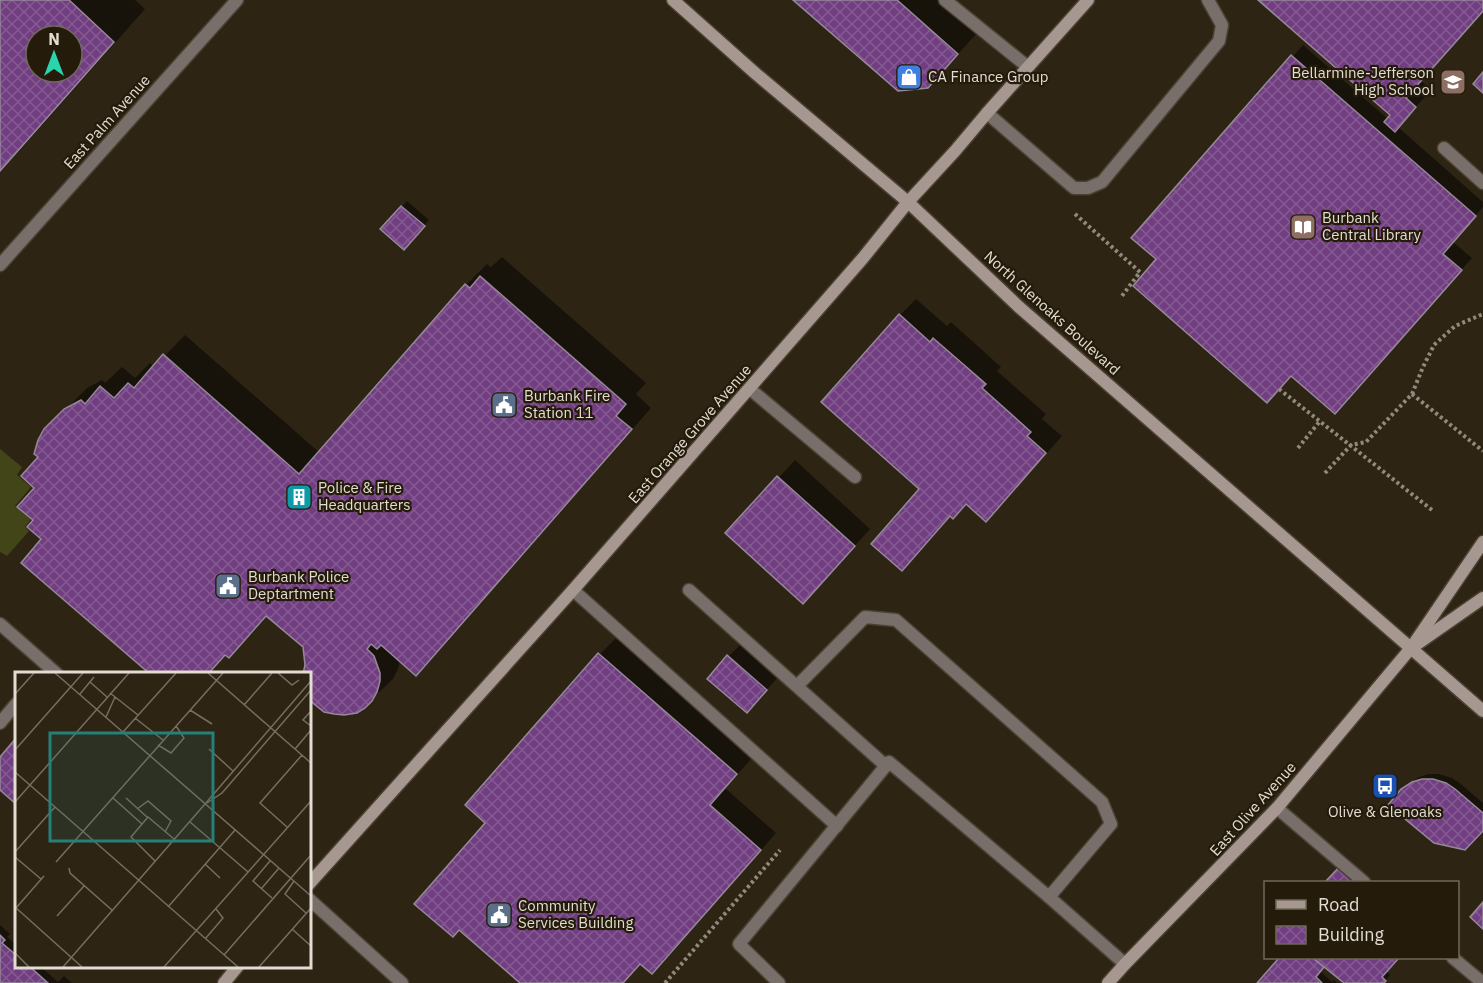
<svg xmlns="http://www.w3.org/2000/svg" width="1483" height="983" viewBox="0 0 1483 983" font-family="'IBM Plex Sans',sans-serif">
<defs>
<pattern id="building-cross-hatch" width="8" height="8" patternUnits="userSpaceOnUse" patternTransform="scale(1.5)"><rect width="8" height="8" fill="#713f81"/><path d="M0 0l8 8M0 8l8-8" fill="none" stroke="#855a92"/></pattern>
</defs>
<rect width="100%" height="100%" fill="#2e2414"/>
<polygon fill="#414518" points="0,449 22,467 17,475 31,487 15,506 31,519 25,527 29,531 7,556 0,552"/>
<g fill="#0007" fill-rule="evenodd">
<path d="M0 0H135L145 9 0 173ZM36 36H72V72H36Z"/>
<polygon points="796,0 941,0 978,32 948,65 927,87"/>
<polygon points="1260,0 1483,0 1483,11 1421,81 1431,90 1398,127 1483,202 1483,207 1453,242 1472,258 1346,401 1291,374 1133,237 1303,45 1388,119 1392,115"/>
<polygon points="407,201 429,220 409,243 382,229"/>
<polygon points="502,257 646,383 636,394 651,408 437,653 416,674 400,660 398,669 393,679 371,700 309,696 309,674 304,674 306,665 305,646 268,615 250,636 229,656 226,654 209,674 152,674 23,562 43,539 35,520 36,487 40,457 53,422 87,388 102,380 105,383 122,367 135,378 150,363 154,367 185,335 320,453 466,285 487,264 491,267"/>
<polygon points="916,299 947,326 951,322 1001,367 997,371 1046,414 1042,419 1062,436 1002,504 967,503 951,515 902,569 921,489 900,315"/>
<polygon points="795,460 870,529 819,586 727,533"/>
<polygon points="616,638 753,757 725,788 776,833 669,956 652,972 641,962 622,983 522,983 487,823 467,805 600,654"/>
<polygon points="745,640 782,673 747,711 729,656"/>
<polygon points="16,740 16,802 0,788 0,759"/>
<polygon points="1428,774 1439,774 1452,778 1461,784 1483,803 1483,829 1402,790 1408,784 1419,777"/>
<polygon points="0,925 10,934 7,937 16,945 16,966 40,966 58,982 64,976 72,983 0,983"/>
<polygon points="1281,958 1398,958 1386,971 1390,975 1384,983 1347,983 1325,965 1320,971 1332,982 1334,980 1337,983 1259,983"/>
</g>
<g fill="url(#building-cross-hatch)" stroke="#96899a" stroke-width="1.5" fill-rule="evenodd">
<path d="M0 0H69L114 42 0 171ZM36 36H72V72H36Z"/>
<polygon points="793,0 897,0 958,54 928,88 898,91"/>
<polygon points="1258,0 1483,0 1483,11 1406,98 1416,107 1395,132 1384,122 1390,115"/>
<polygon points="1291,55 1476,216 1443,254 1462,270 1335,414 1291,376 1267,403 1133,286 1156,259 1131,238"/>
<polygon points="1483,72 1483,93 1473,84"/>
<polygon points="401,206 425,226 404,250 380,229"/>
<polygon points="480,276 626,404 616,416 632,429 416,676 381,645 377,649 371,644 367,649 374,656 380,673 380,681 377,692 372,701 365,708 357,713 344,715 334,714 324,712 314,704 309,699 309,674 303,674 305,665 303,647 266,616 229,658 225,655 208,674 150,674 21,563 41,539 27,527 33,520 17,507 34,488 21,476 38,457 34,454 38,440 44,429 64,409 81,400 85,404 100,386 114,398 128,383 134,388 163,354 299,474 465,284 470,288"/>
<polygon points="899,314 930,342 933,338 986,384 982,388 1031,432 1027,436 1046,453 986,522 966,504 953,519 950,516 902,571 871,544 919,489 821,402"/>
<polygon points="777,476 855,546 803,604 725,533"/>
<polygon points="598,653 737,774 710,805 761,850 652,974 640,964 623,983 520,983 459,930 453,937 414,904 485,823 465,805"/>
<polygon points="727,655 767,690 747,713 707,679"/>
<polygon points="16,738 16,804 0,790 0,757"/>
<polygon points="1422,779 1433,779 1446,783 1455,789 1483,813 1483,831 1465,850 1434,843 1388,805 1401,789 1412,782"/>
<polygon points="1340,866 1359,882 1325,882"/>
<polygon points="1483,902 1483,929 1470,917"/>
<polygon points="0,935 5,940 2,943 16,955 16,966 29,966 48,983 0,983"/>
<polygon points="1279,958 1313,958 1324,967 1316,977 1322,983 1257,983"/>
<polygon points="1313,958 1396,958 1398,959 1382,977 1386,981 1384,983 1344,983"/>
</g>
<g fill="none" stroke-linecap="round" stroke-linejoin="round">
<g stroke="#4b4132" stroke-width="15">
<g id="lane">
<polyline points="945,0 1028,67"/>
<polyline points="987,113 1074,188 1088,188 1102,182 1219,41 1222,25 1208,0"/>
<polyline points="1444,148 1483,183"/>
<polyline points="750,389 855,477"/>
<polyline points="573,590 837,826"/>
<polyline points="689,590 886,766"/>
<polyline points="797,686 865,617 896,620 1102,802 1111,824 1049,897"/>
<polyline points="0,723 16,704"/>
<polyline points="1277,808 1364,882"/>
<polyline points="1453,958 1483,983"/>
<polyline points="779,983 739,944 889,762 1049,897 1125,964"/>
</g>
</g>
<g stroke="#4b4132" stroke-width="15">
<g id="street">
<polyline points="0,265 237,0"/>
<polyline points="0,624 57,674"/>
<polyline points="309,899 402,983"/>
</g>
</g>
<g stroke="#4b4132" stroke-width="15">
<g id="secondary">
<polyline points="673,0 755,73 908,202 1019,307 1483,711"/>
<polyline points="1417,644 1483,598"/>
<polyline points="309,884 573,590 863,258 908,202 955,151 987,113 1088,0"/>
<polyline points="224,983 238,966"/>
<polyline points="1108,983 1125,964 1277,808 1411,648 1483,542"/>
</g>
</g>
<g stroke="#91897c" stroke-width="4" stroke-dasharray="3 3" stroke-linecap="butt">
<polyline points="1075,214 1140,272 1122,296"/>
<polyline points="1279,389 1432,510"/>
<polyline points="1412,394 1483,451"/>
<polyline points="1298,448 1320,421"/>
<polyline points="1325,473 1351,445 1366,442 1412,394 1423,367 1434,345 1455,326 1483,314"/>
<polyline points="665,983 780,850"/>
</g>
<use href="#lane" stroke="#786f6a" stroke-width="12"/>
<use href="#street" stroke="#786f6a" stroke-width="12"/>
<use href="#secondary" stroke="#a69890" stroke-width="12"/>
</g>
<defs>
<g id="shop-square" transform="scale(1.35)"><rect x="-9" y="-9" width="18" height="18" rx="4" fill="#3f7fe0" stroke="#241b0b"/><path d="M-5-2.5h2.3a2.7 3.5 0 0 1 5.4 0H5L5.5 6h-11ZM-1.5-2.5h3a1.5 2.3 0 0 0-3 0Z" fill="#fff"/></g>
<g id="school-square" transform="scale(1.35)"><rect x="-9" y="-9" width="18" height="18" rx="4" fill="#8d6e63" stroke="#241b0b"/><path d="M0-5L7-2L0 1L-7-2ZM-4 1L0 2.5L4 1V4Q0 6-4 4Z" fill="#fff"/></g>
<g id="library-square" transform="scale(1.35)"><rect x="-9" y="-9" width="18" height="18" rx="4" fill="#8d6e63" stroke="#241b0b"/><path d="M-6-4Q-3-5.5-.7-3.5V5Q-3 3-6 4ZM6-4Q3-5.5 .7-3.5V5Q3 3 6 4Z" fill="#fff"/></g>
<g id="civic-square" transform="scale(1.35)"><rect x="-9" y="-9" width="18" height="18" rx="4" fill="#5c6f8a" stroke="#241b0b"/><path d="M-.6-6.5H3V-4.5H.6V-3L4-1V1h2V6H-6V1h2V-1L-.6-3ZM-1.2 2.5V6h2.4V2.5Z" fill="#fff"/></g>
<g id="building-square" transform="scale(1.35)"><rect x="-9" y="-9" width="18" height="18" rx="4" fill="#0f9aa8" stroke="#241b0b"/><path d="M-4-6H4V6H1V3H-1V6H-4ZM-2.5-4.3h1.7v1.8h-1.7ZM.8-4.3h1.7v1.8H.8ZM-2.5-1h1.7V.8h-1.7ZM.8-1h1.7V.8H.8Z" fill="#fff"/></g>
<g id="bus-square" transform="scale(1.35)"><rect x="-9" y="-9" width="18" height="18" rx="4" fill="#1a4fb4" stroke="#241b0b"/><path d="M-5-6H5V4H4V6H2V4H-2V6H-4V4H-5ZM-3.5-4V0h7V-4ZM-3.5 1.2v1.5H-2V1.2ZM2 1.2v1.5H3.5V1.2Z" fill="#fff"/></g>
</defs>
<g fill-rule="evenodd">
<use href="#shop-square" x="909" y="77"/>
<use href="#school-square" x="1453" y="82"/>
<use href="#library-square" x="1303" y="227"/>
<use href="#civic-square" x="504" y="405"/>
<use href="#building-square" x="299" y="497"/>
<use href="#civic-square" x="228" y="586"/>
<use href="#bus-square" x="1385" y="786"/>
<use href="#civic-square" x="499" y="915"/>
</g>
<g text-anchor="middle" stroke-width="4.5" stroke-linejoin="round" paint-order="stroke">
<g font-size="15" fill="#e2dcd2" stroke="#241b0b" text-anchor="start">
<text x="1434" y="78" text-anchor="end">Bellarmine-Jefferson<tspan x="1434" dy="17">High School</tspan></text>
<text x="928" y="82">CA Finance Group</text>
<text x="1322" y="223">Burbank<tspan x="1322" dy="17">Central Library</tspan></text>
<text x="524" y="401">Burbank Fire<tspan x="524" dy="17">Station 11</tspan></text>
<text x="318" y="493">Police &amp; Fire<tspan x="318" dy="17">Headquarters</tspan></text>
<text x="248" y="582">Burbank Police<tspan x="248" dy="17">Deptartment</tspan></text>
<text x="1385" y="817" text-anchor="middle">Olive &amp; Glenoaks</text>
<text x="518" y="911">Community<tspan x="518" dy="17">Services Building</tspan></text>
</g>
<g font-size="15" fill="#e2dcd2" stroke="#241b0b">
<text transform="translate(107 122) rotate(-48)" y="5">East Palm Avenue</text>
<text transform="translate(1052 313) rotate(42)" y="5">North Glenoaks Boulevard</text>
<text transform="translate(690 434) rotate(-49)" y="5">East Orange Grove Avenue</text>
<text transform="translate(1253 809) rotate(-48)" y="5">East Olive Avenue</text>
</g>
</g>
<g transform="translate(15 672)">
<rect width="296" height="296" fill="#2e2414"/>
<path fill="none" stroke="#766e60" stroke-width="1.5" d="M40 1 296 224M193 1 296 91M263 1 277 13 284 8M75 10 92 25M95 21 123 43M0 22 19 1M65 22 79 5M229 33 257 1M175 38 197 52M296 39 288 48 296 54M91 45 100 25M120 46 148 68M108 60 161 1M143 73 156 81 169 66 161 54M194 77 218 99M280 77 296 58M0 78 68 1M0 100 223 295M98 126 127 152M111 126 132 145M0 130 114 1M192 131 207 121 296 18M190 132 296 9M122 137 133 129 156 149 150 160M175 150 233 200M272 155 245 131 287 83M0 180 40 135M0 185 26 207M140 189 116 165 133 145 159 167M255 189 238 209 257 226M41 190 208 1M190 192 205 206M54 196 55 201 98 239M279 209 270 222 291 241M246 217 264 196M0 235 67 295M153 235 220 158M1 236 29 204M42 244 69 214M277 257 296 274M190 267 208 246 201 237M0 281 14 295M209 283 296 183M48 295 190 132M149 295 296 129M244 295 296 236"/>
<path fill="#248078" fill-opacity="0.15" stroke="#248078" stroke-width="3" d="M35 61H198V169H35Z"/>
<rect width="296" height="296" fill="none" stroke="#e2dcd2" stroke-width="3"/>
</g>
<rect x="1264" y="881" width="195" height="78" fill="#241b0b" stroke="#70685b" stroke-width="1.5"/>
<rect x="1276" y="900" width="30" height="9" fill="#a69890" stroke="#70685b" stroke-width="1.5"/>
<text x="1318" y="911" font-size="18" fill="#e2dcd2">Road</text>
<rect x="1276" y="926" width="30" height="18" fill="url(#building-cross-hatch)" stroke="#70685b" stroke-width="1.5"/>
<text x="1318" y="941" font-size="18" fill="#e2dcd2">Building</text>
<g transform="translate(54 54)"><circle r="28" fill="#241b0b" stroke="#70685b" stroke-width="1.5"/>
<path d="M0-4.5L10 22L0 15L-10 22Z" fill="#28d5ad"/>
<text y="-9" font-size="16" font-weight="bold" text-anchor="middle" fill="#e2dcd2">N</text>
</g>
</svg>
